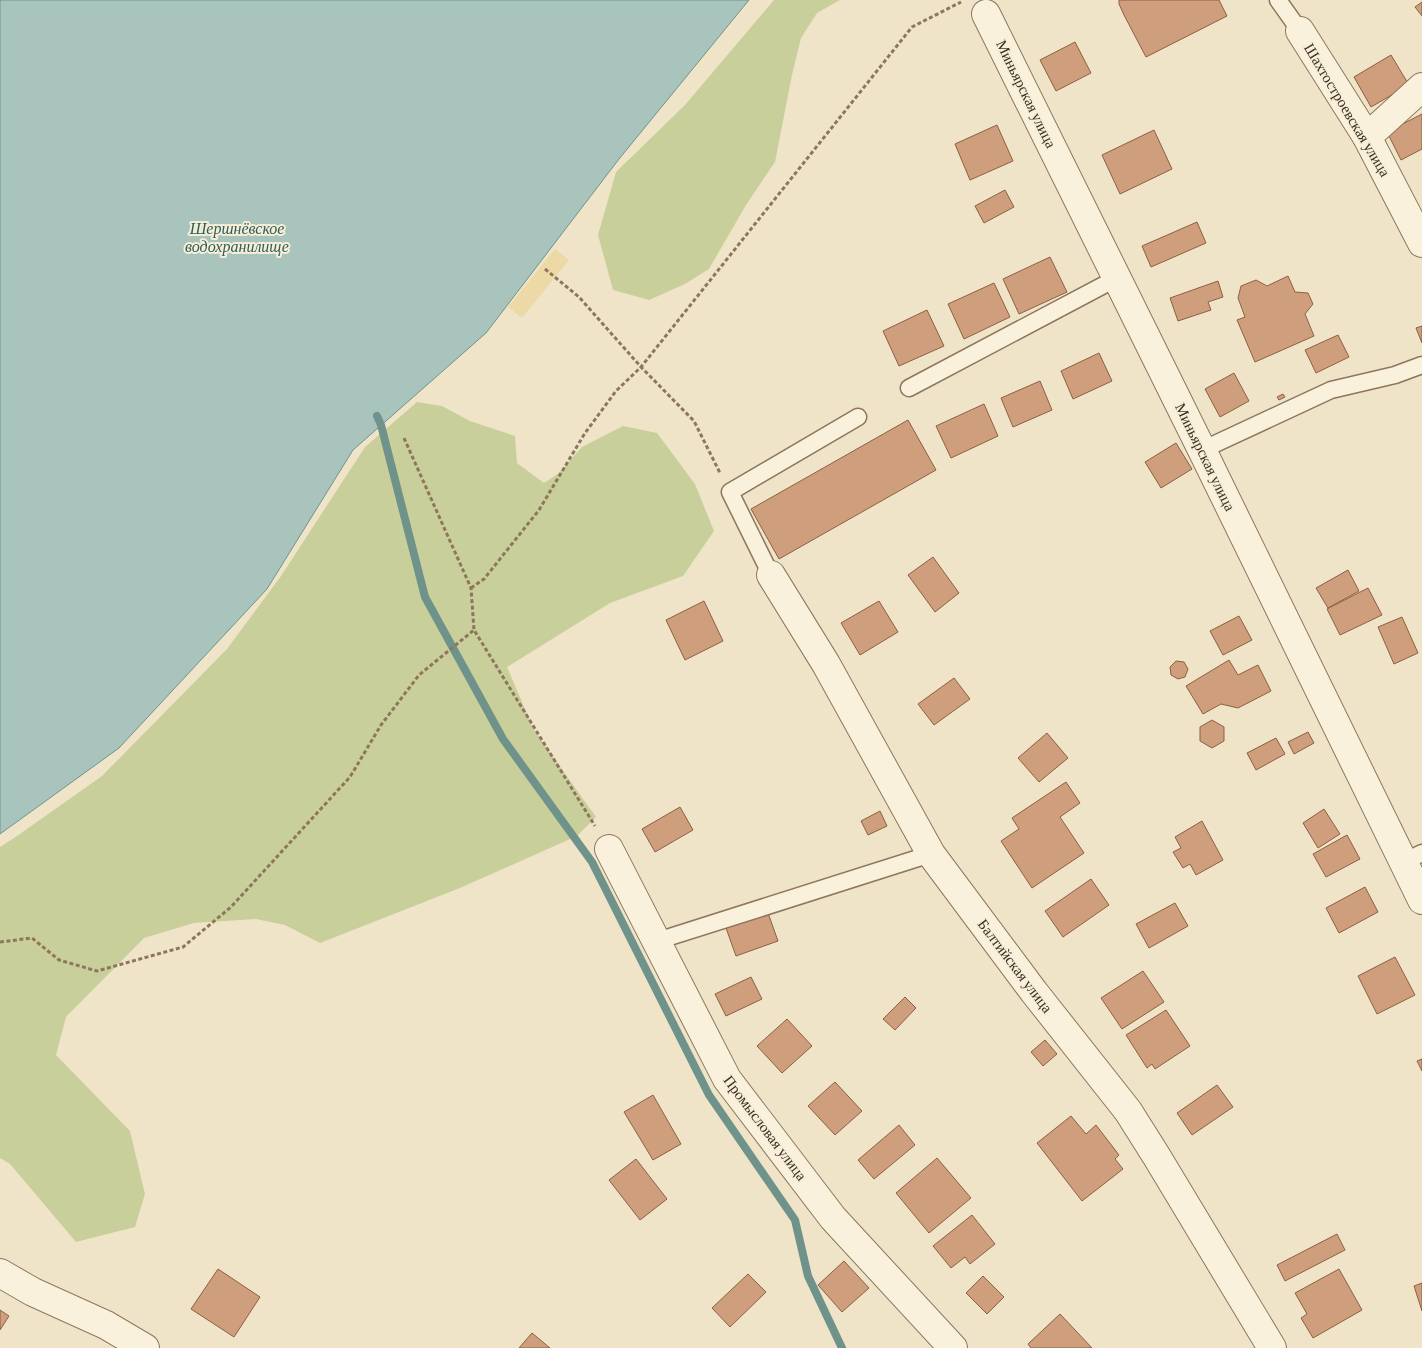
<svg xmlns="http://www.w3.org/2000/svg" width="1422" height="1348" viewBox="0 0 1422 1348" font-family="'Crimson Pro',serif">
<rect width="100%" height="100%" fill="#f0e4c8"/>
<g fill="#c9cf9b">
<polygon points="774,0 840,0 817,13 801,38 792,75 775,162 746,205 709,269 685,284 649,300 613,290 598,235 616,172 685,105"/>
<polygon points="417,402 442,406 470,421 515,436 517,463 544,483 559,473 582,447 623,426 657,433 695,484 714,531 683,576 610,603 507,667 534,730 596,817 577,836 460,888 320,943 285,925 256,919 194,923 144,938 66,1017 56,1055 130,1131 145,1194 135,1227 76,1242 10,1164 0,1158 0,847 17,836 102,776 227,649 281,576 365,447"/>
</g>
<polygon fill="#ecd9a5" points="555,249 569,260 522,318 508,307"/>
<polygon fill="#a9c4bc" stroke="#6f938a" points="0,0 749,0 619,159 486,333 353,450 267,589 119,748 0,834"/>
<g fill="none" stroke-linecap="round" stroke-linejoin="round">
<polyline stroke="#6f938a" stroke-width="8" points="377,416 381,425 425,597 503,739 592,862 709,1095 795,1220 808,1276 842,1348"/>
</g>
<g fill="#cf9f7d" stroke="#8d5f41">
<polygon points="1119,0 1219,0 1227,16 1146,57 1124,15 1119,4"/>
<polygon points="1422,2 1422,16 1415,7"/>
<polygon points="1075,42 1091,73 1056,91 1040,60"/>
<polygon points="1391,55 1409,85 1371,107 1354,77"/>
<polygon points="1422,114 1422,149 1401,160 1387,132"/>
<polygon points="997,125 1013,161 970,180 955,144"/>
<polygon points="1154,130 1172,169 1120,194 1102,155"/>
<polygon points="1005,190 1014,207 984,223 975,206"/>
<polygon points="1197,222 1206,243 1151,267 1142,246"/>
<polygon points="1050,257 1067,292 1019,314 1003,279"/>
<polygon points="1288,276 1295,292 1308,293 1313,304 1305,314 1314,336 1255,362 1237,320 1245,317 1238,298 1241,286 1256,280 1267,286"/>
<polygon points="1218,281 1223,297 1208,302 1211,310 1178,321 1170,298"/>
<polygon points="994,283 1010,317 964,339 948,304"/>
<polygon points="927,310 944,346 899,366 883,331"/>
<polygon points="1422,326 1422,343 1416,328"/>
<polygon points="1338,335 1349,357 1316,373 1305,350"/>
<polygon points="1099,353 1112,381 1073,399 1061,371"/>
<polygon points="1234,373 1249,401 1220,417 1205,389"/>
<polygon points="1040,381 1052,410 1013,427 1001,398"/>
<polygon points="1283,394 1285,397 1279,400 1277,397"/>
<polygon points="984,404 998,436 951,458 936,426"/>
<polygon points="908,420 936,470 779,559 751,509"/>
<polygon points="1176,443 1192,469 1161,488 1145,462"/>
<polygon points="933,557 959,593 935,612 908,575"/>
<polygon points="1348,570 1359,591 1328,608 1316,588"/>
<polygon points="1368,588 1382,615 1340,635 1327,609"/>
<polygon points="704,601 723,641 685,660 666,620"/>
<polygon points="879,601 898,632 860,655 841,623"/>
<polygon points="1239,616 1252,640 1223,655 1210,631"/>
<polygon points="1402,617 1418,653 1394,664 1378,627"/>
<polygon points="1229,660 1238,675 1258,665 1271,691 1238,708 1221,704 1203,714 1186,686"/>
<polygon points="1176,661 1184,662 1188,669 1185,677 1178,679 1171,675 1170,667"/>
<polygon points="954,678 970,699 934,725 918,704"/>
<polygon points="1212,720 1224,727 1224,741 1212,748 1200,741 1200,727"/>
<polygon points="1308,732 1314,743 1294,754 1288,742"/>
<polygon points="1047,733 1068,758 1039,782 1018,758"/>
<polygon points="1276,738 1285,754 1256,770 1247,753"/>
<polygon points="1066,782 1080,803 1060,817 1084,853 1032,888 1001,841 1019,829 1012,818"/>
<polygon points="680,807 693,830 655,852 642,829"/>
<polygon points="1324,809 1340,834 1318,848 1303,823"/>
<polygon points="880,811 887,826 868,835 861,821"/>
<polygon points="1202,821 1223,860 1196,875 1190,864 1183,868 1173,852 1181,848 1175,837"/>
<polygon points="1347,835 1360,859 1326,877 1313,854"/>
<polygon points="1091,879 1109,905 1063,937 1045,911"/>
<polygon points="1365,887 1378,912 1339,933 1326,908"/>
<polygon points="1175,903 1188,926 1149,948 1136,924"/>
<polygon points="768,913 778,941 736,956 726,928"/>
<polygon points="1395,957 1415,995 1377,1014 1358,976"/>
<polygon points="1143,971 1164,1002 1122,1029 1101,998"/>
<polygon points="751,977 762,999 726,1016 715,994"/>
<polygon points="905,997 916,1008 895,1030 883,1019"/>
<polygon points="1166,1010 1190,1046 1155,1069 1152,1064 1147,1068 1126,1035"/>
<polygon points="787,1019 812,1046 782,1073 757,1046"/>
<polygon points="1045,1040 1057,1054 1043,1066 1031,1052"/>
<polygon points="1422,1059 1422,1071 1417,1061"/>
<polygon points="835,1082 862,1111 835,1135 808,1106"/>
<polygon points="1217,1085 1233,1107 1192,1135 1177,1113"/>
<polygon points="653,1095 681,1144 653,1160 624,1112"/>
<polygon points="1071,1116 1086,1134 1096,1125 1119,1155 1115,1159 1123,1169 1082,1201 1037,1143"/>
<polygon points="899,1125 915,1145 874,1179 858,1160"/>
<polygon points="937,1158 971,1198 929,1233 896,1193"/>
<polygon points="636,1159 667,1199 640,1220 609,1180"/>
<polygon points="972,1215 995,1244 970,1264 965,1257 951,1268 933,1246"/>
<polygon points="1337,1234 1345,1250 1285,1281 1277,1265"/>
<polygon points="844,1261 869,1288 842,1312 818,1285"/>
<polygon points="218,1269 260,1297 234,1337 191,1309"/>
<polygon points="1339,1269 1362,1310 1313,1338 1301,1318 1307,1314 1295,1293"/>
<polygon points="748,1274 766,1292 730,1327 712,1308"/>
<polygon points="983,1276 1004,1297 987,1314 966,1293"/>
<polygon points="1422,1283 1422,1311 1414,1286"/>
<polygon points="0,1310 9,1316 0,1330"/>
<polygon points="1060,1314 1092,1348 1031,1348 1028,1344"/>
<polygon points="532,1333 550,1348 519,1348"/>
</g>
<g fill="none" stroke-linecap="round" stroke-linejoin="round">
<g stroke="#8d765c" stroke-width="19">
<g id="lane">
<polyline points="1278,0 1300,31"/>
<polyline points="909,388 1117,278"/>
<polyline points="1202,450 1331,390 1395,375 1422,365"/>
<polyline points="771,575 730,492 858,417"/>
<polyline points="1404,862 1422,853"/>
<polyline points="657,941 931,854"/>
</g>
</g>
<g stroke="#8d765c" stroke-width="30">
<g id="street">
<polyline points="986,14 1202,450 1422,900"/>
<polyline points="1300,31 1367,137 1422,243"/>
<polyline points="1367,137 1422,87"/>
<polyline points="771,575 826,664 931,854 1034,992 1128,1111 1157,1157 1272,1348"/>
<polyline points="609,849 727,1079 833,1218 953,1348"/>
<polyline points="0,1273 33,1292 106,1325 145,1348"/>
</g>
</g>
<g stroke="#8d765c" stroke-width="3" stroke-dasharray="4 2.5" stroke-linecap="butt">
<polyline points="545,269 579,297 641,367 694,421 720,473"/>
<polyline points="404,438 471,588 474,630 595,826"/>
<polyline points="471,588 484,579 539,510 585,433 616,391 641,367 912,27 961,2"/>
<polyline points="0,942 32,938 59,960 97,971 183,947 231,907 350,777 381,725 419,675 474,630"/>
</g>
<use href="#lane" stroke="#faf1dc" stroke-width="16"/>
<use href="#street" stroke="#faf1dc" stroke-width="28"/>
</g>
<g text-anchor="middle" stroke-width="4" stroke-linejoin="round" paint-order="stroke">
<g font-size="15" fill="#3d2e20" stroke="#f7eed8">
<text transform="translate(1026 94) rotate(64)" y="5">Миньярская улица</text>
<text transform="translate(1347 110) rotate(59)" y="5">Шахтостроевская улица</text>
<text transform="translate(1205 457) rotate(64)" y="5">Миньярская улица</text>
<text transform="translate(1015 966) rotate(53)" y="5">Балтийская улица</text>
<text transform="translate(765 1128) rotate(53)" y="5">Промысловая улица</text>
</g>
<g font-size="16" font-style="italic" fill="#2f5d5a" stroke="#f7eed8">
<text x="237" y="234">Шершнёвское<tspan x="237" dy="18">водохранилище</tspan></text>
</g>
</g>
</svg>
